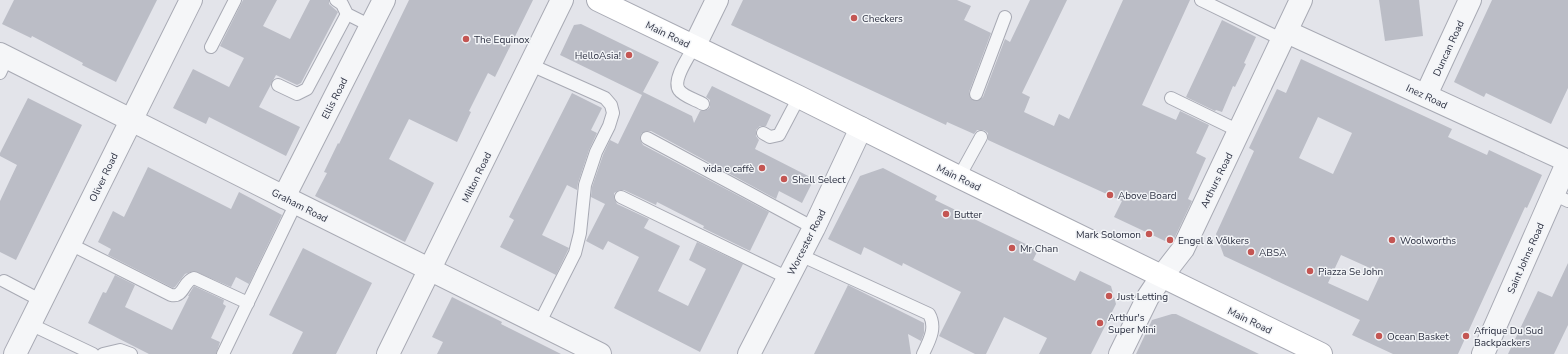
<svg xmlns="http://www.w3.org/2000/svg" width="1568" height="354" viewBox="0 0 1568 354" font-family="'Nunito Sans',sans-serif">
<rect width="100%" height="100%" fill="#e3e4ea"/>
<g fill="#bbbdc6" fill-rule="evenodd">
<polygon points="14,0 157,0 116,82 82,65 83,63 32,36 31,38 2,24"/>
<polygon points="243,0 277,0 263,26 290,39 310,0 329,0 329,4 338,12 301,83 297,85 276,75 259,107 300,127 286,156 209,117 206,124 173,108 193,69 229,87 244,58 220,46"/>
<polygon points="409,0 533,0 495,77 488,73 469,111 471,112 457,142 409,119 389,159 434,183 405,242 315,196 327,173 324,172 338,143 339,144"/>
<polygon points="743,0 957,0 971,6 964,20 991,33 969,92 970,98 977,101 983,97 1005,39 1010,42 1030,0 1067,0 1022,93 1030,97 1024,112 1054,126 1059,114 1069,119 1123,0 1190,0 1142,105 1176,120 1180,111 1209,125 1196,153 1206,158 1188,199 1192,201 1174,239 1165,241 1114,217 1122,201 988,140 988,133 984,130 977,130 974,134 947,122 946,125 731,25"/>
<polygon points="1379,0 1419,0 1423,36 1385,41"/>
<polygon points="1492,0 1568,0 1568,88 1551,124 1486,93 1484,97 1454,82"/>
<polygon points="1222,20 1256,37 1244,63 1246,64 1235,87 1233,86 1222,112 1216,110 1215,111 1186,97"/>
<polygon points="581,24 659,62 643,92 692,116 694,123 700,111 707,110 710,107 710,100 706,97 712,86 771,115 766,126 760,126 756,130 756,136 759,140 755,149 814,179 802,203 779,191 776,199 651,131 646,131 641,134 640,139 643,145 769,212 750,251 703,228 704,226 657,202 656,205 624,190 620,190 614,193 614,198 617,204 649,219 644,228 680,246 658,291 688,306 706,269 689,260 697,242 743,264 700,352 614,308 639,257 608,241 603,250 586,241 605,204 591,197 592,187 603,155 610,140 618,144 642,95 560,55 574,25"/>
<path d="M1301 59 1452 129 1448 137 1487 155 1489 150 1542 175 1527 208 1525 207 1458 354H1393L1352 335 1360 320 1224 256 1216 234 1254 151 1249 148 1277 89 1286 93ZM1318 117 1352 133 1333 174 1299 158ZM1341 255 1381 273 1368 301 1328 283Z"/>
<polygon points="572,93 602,108 591,130 597,133 589,150 578,183 577,190 567,185 542,235 569,248 556,275 500,247 514,220 509,217"/>
<polygon points="28,98 82,125 16,260 0,252 0,201 17,165 0,156 0,153"/>
<polygon points="148,167 231,209 239,192 282,215 249,284 236,277 231,287 194,271 185,274 175,287 173,288 108,255 111,249 98,242 113,211 124,217"/>
<polygon points="883,168 937,196 935,200 1038,250 1033,260 1075,281 1080,271 1111,286 1116,304 1091,354 1039,354 1047,338 1004,317 986,354 975,354 939,336 961,292 903,263 902,266 864,247 861,255 828,239 860,176"/>
<polygon points="303,248 372,283 336,354 292,354 303,332 269,315"/>
<polygon points="1568,263 1568,325 1554,354 1508,354 1538,291 1552,297"/>
<polygon points="115,275 135,285 125,307 172,330 189,296 188,296 194,286 224,300 223,304 226,306 211,338 220,342 216,354 149,354 88,323 103,292 106,293"/>
<polygon points="848,285 924,323 924,333 921,341 908,334 911,354 814,354"/>
<polygon points="452,297 502,322 501,324 561,354 437,354 443,342 432,337"/>
<polygon points="1172,314 1176,314 1259,354 1136,354 1152,320"/>
</g>
<g fill="none" stroke-linecap="round" stroke-linejoin="round">
<g stroke="#a8aab4" stroke-width="14">
<g id="service">
<polyline points="336,0 342,4 347,14 371,26"/>
<polyline points="1201,0 1283,40"/>
<polyline points="211,47 235,0"/>
<path d="M694 47C689 56 672 80 679 90 683 96 696 100 703 104"/>
<polyline points="531,65 605,98 611,105 613,113 609,126 596,152 585,185 580,233 575,253 539,324"/>
<polyline points="0,73 7,58"/>
<polyline points="278,85 297,94 307,89 347,14"/>
<polyline points="976,94 1005,17"/>
<polyline points="1171,98 1239,131"/>
<polyline points="763,133 770,137 779,135 799,97"/>
<polyline points="647,138 814,228"/>
<polyline points="959,177 981,137"/>
<polyline points="1553,194 1568,201"/>
<polyline points="621,197 788,278"/>
<path d="M70 244 171 295C184 298 183 281 194 278L248 303"/>
<path d="M800 255 929 314C937 328 929 341 923 354"/>
<polyline points="4,281 42,301"/>
<polyline points="30,324 93,354"/>
<polyline points="103,354 120,350 131,354"/>
<polyline points="223,354 296,203"/>
</g>
</g>
<g stroke="#a8aab4" stroke-width="24">
<g id="minor">
<polyline points="1287,32 1568,161"/>
<polyline points="694,47 717,0"/>
<polyline points="0,54 296,203 600,354"/>
<polyline points="1426,95 1470,0"/>
<polyline points="284,197 384,0"/>
<polyline points="15,354 191,0"/>
<polyline points="388,354 562,0"/>
<polyline points="749,354 814,228 861,128"/>
<polyline points="1120,354 1148,297 1162,276 1183,249 1301,0"/>
<polyline points="1483,354 1568,161"/>
</g>
</g>
<g stroke="#a8aab4" stroke-width="24">
<polyline id="secondary" points="598,0 799,97 959,177 1321,354"/>
</g>
<use href="#service" stroke="#f5f6f8" stroke-width="12"/>
<use href="#minor" stroke="#f5f6f8" stroke-width="22"/>
<use href="#secondary" stroke="#fff" stroke-width="22"/>
</g>
<g fill="#c45653" stroke="#f2f4f7" stroke-width="1.5">
<circle cx="854" cy="18" r="4"/>
<circle cx="466" cy="39" r="4"/>
<circle cx="629" cy="55" r="4"/>
<circle cx="762" cy="168" r="4"/>
<circle cx="784" cy="179" r="4"/>
<circle cx="1110" cy="195" r="4"/>
<circle cx="946" cy="214" r="4"/>
<circle cx="1149" cy="234" r="4"/>
<circle cx="1170" cy="240" r="4"/>
<circle cx="1392" cy="240" r="4"/>
<circle cx="1012" cy="248" r="4"/>
<circle cx="1251" cy="252" r="4"/>
<circle cx="1310" cy="271" r="4"/>
<circle cx="1109" cy="296" r="4"/>
<circle cx="1100" cy="323" r="4"/>
<circle cx="1379" cy="336" r="4"/>
<circle cx="1466" cy="336" r="4"/>
</g>
<g text-anchor="middle" stroke-width="3" stroke-linejoin="round" paint-order="stroke">
<g font-size="10" fill="#2c3041" stroke="#f2f4f7" text-anchor="start">
<text x="862" y="22">Checkers</text>
<text x="474" y="43">The Equinox</text>
<text x="621" y="59" text-anchor="end">HelloAsia!</text>
<text x="754" y="172" text-anchor="end">vida e caffè</text>
<text x="792" y="183">Shell Select</text>
<text x="1118" y="199">Above Board</text>
<text x="954" y="218">Butter</text>
<text x="1141" y="238" text-anchor="end">Mark Solomon</text>
<text x="1178" y="244">Engel &amp; Vőlkers</text>
<text x="1400" y="244">Woolworths</text>
<text x="1020" y="252">Mr Chan</text>
<text x="1259" y="256">ABSA</text>
<text x="1318" y="275">Piazza Se John</text>
<text x="1117" y="300">Just Letting</text>
<text x="1108" y="321">Arthur's<tspan x="1108" dy="12">Super Mini</tspan></text>
<text x="1474" y="334">Afrique Du Sud<tspan x="1474" dy="12">Backpackers</tspan></text>
<text x="1387" y="340">Ocean Basket</text>
</g>
<g font-size="10" fill="#2c3041" stroke="#f2f4f7">
<text transform="translate(668 34) rotate(26)" y="4">Main Road</text>
<text transform="translate(1448 48) rotate(-65)" y="4">Duncan Road</text>
<text transform="translate(1427 96) rotate(25)" y="4">Inez Road</text>
<text transform="translate(334 98) rotate(-63)" y="4">Ellis Road</text>
<text transform="translate(103 177) rotate(-64)" y="4">Oliver Road</text>
<text transform="translate(476 177) rotate(-64)" y="4">Milton Road</text>
<text transform="translate(959 177) rotate(26)" y="4">Main Road</text>
<text transform="translate(1216 180) rotate(-64)" y="4">Arthurs Road</text>
<text transform="translate(300 205) rotate(27)" y="4">Graham Road</text>
<text transform="translate(806 242) rotate(-63)" y="4">Worcester Road</text>
<text transform="translate(1525 258) rotate(-66)" y="4">Saint Johns Road</text>
<text transform="translate(1250 320) rotate(26)" y="4">Main Road</text>
</g>
</g>
</svg>
